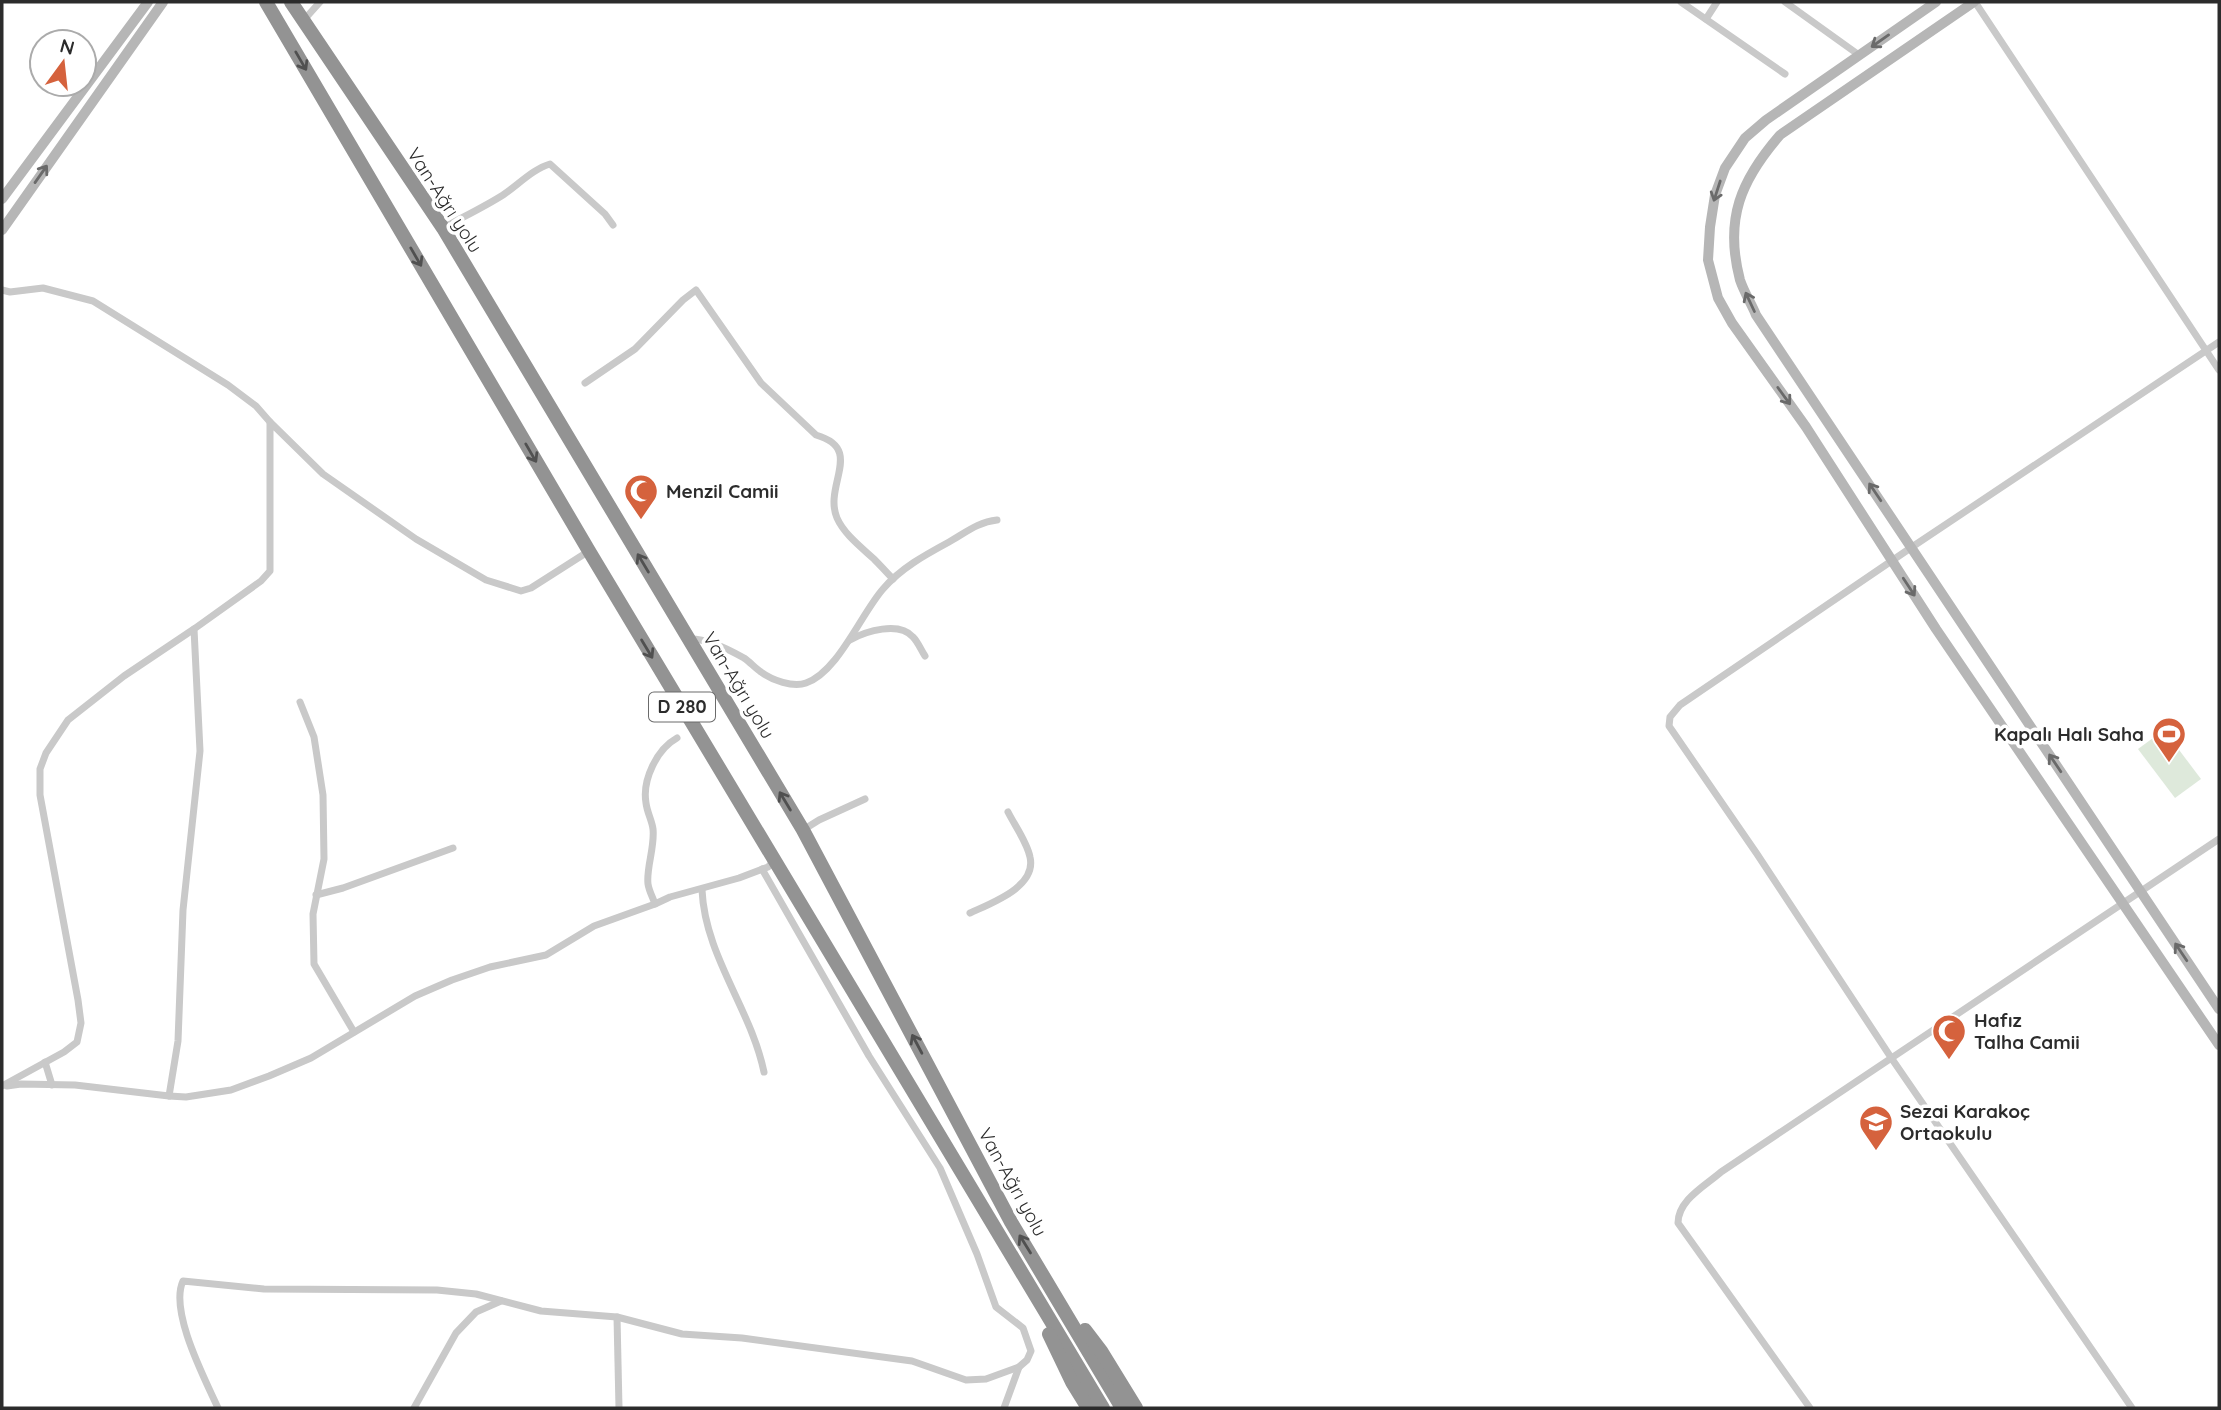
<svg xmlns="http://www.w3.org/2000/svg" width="2221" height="1410" viewBox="0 0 2221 1410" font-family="Quicksand,sans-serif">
<rect width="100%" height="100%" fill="#fff"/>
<polygon fill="#dee9db" points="2164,730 2201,779 2175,798 2138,749"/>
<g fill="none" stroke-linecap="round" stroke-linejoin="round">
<g stroke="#c9c9c9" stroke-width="7">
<polyline points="1681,2 1785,74"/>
<polyline points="1785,2 1859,55"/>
<polyline points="1975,2 2219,370"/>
<polyline points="1706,19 1717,2"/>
<polyline points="303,21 320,2"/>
<path d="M443 228C463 217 484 207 503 195 518 185 533 169 550 164L605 214 613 225"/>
<polyline points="2,290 10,292 43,288 93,301 228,385 256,406 270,422"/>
<path d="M585 383 635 349 683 300 696 290 761 383 816 435C865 449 823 485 837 518 844 534 861 547 874 559 880 565 886 572 893 579"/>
<polyline points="589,551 531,588 521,591 486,580 416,539 323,474 270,422 270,571 261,581 194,629 200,751 183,910 178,1041 169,1096 186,1097 231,1090 269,1076 311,1058 415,996 452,980 490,967 546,955 594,926 655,904 670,897 739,878 768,867 774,861"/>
<path d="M689 639C706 638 730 650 744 658 750 662 755 668 761 672 772 680 793 688 806 683 838 672 861 614 883 589 901 568 925 555 949 542 965 533 978 522 997 520"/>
<path d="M850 640C866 631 899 621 913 637 918 642 921 650 925 656"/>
<polyline points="300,702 314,737 323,795 324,859 313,914 314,964 354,1032"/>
<polyline points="803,830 819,820 865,799"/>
<path d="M702 890C705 956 751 1009 764 1072"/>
<polyline points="316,895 343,888 453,848"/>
<path d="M655 904C653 898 649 891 648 884 646 868 655 847 653 829 652 821 647 812 646 803 642 780 657 749 677 738"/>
<path d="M970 913C991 903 1037 887 1030 857 1027 842 1015 826 1008 812"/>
<polyline points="45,1062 52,1085"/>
<polyline points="2,1086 64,1052 77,1042 81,1023 78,1000 40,795 40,769 46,753 68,720 124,676 194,629"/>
<polyline points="7,1086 21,1084 75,1085 169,1096"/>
<polyline points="617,1317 619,1408"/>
<path d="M218 1408C205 1379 169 1311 183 1281L264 1289 437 1290 476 1294 541 1311 617 1317 682 1334 742 1338 912 1361 966 1380 986 1379 1019 1367 1027 1360 1031 1351 1023 1328 996 1307 977 1254 940 1168 869 1056 762 869"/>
<polyline points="414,1408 456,1333 476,1312 501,1301"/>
<polyline points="1004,1408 1019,1367"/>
<path d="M1810 1408 1678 1223C1678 1200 1705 1186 1721 1172L2219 839"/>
<polyline points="2132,1408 1892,1059 1757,854 1669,726 1670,717 1680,705 1912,547 2219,342"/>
</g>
<g stroke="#b6b6b6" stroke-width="10">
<polyline points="1936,2 1766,120 1745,138 1725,168 1715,195 1710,227 1708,260 1718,298 1732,323 1806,427 1936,629 2219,1045"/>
<path d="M1974 2 1780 135C1741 180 1724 219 1740 280 1744 292 1751 303 1756 315L2219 1009"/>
<polyline points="2,199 148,2"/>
<polyline points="2,230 163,2"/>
</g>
<g stroke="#939393" stroke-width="14">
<polyline points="266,2 589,551 1103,1408"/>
<polyline points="291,2 443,228 803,830 1011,1222 1122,1408"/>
<polyline points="1085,1330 1101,1351 1136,1408"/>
<polyline points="1049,1334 1072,1382 1088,1408"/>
</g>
</g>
<defs><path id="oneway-shaft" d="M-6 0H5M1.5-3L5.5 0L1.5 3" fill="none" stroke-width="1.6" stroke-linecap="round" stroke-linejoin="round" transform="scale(1.75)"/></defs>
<g stroke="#6a6a6a">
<use href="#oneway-shaft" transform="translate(1880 41) rotate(145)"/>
<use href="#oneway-shaft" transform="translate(41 174) rotate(-55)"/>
<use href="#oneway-shaft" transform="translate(1717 191) rotate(108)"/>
<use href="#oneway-shaft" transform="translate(1750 302) rotate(-115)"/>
<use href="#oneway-shaft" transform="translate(1784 396) rotate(54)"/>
<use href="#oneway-shaft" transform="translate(1875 492) rotate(-124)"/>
<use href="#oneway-shaft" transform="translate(1909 587) rotate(57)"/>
<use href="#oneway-shaft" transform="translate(2055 763) rotate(-124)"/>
<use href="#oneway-shaft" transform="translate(2181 952) rotate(-124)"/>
</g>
<g stroke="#505050">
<use href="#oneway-shaft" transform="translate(301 61) rotate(60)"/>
<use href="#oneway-shaft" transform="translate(416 257) rotate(60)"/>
<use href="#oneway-shaft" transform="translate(531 453) rotate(60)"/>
<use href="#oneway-shaft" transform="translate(643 563) rotate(-121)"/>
<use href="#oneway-shaft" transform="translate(647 649) rotate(59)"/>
<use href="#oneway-shaft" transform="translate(785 801) rotate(-121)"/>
<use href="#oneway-shaft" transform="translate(917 1044) rotate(-118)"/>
<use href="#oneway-shaft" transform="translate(1025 1244) rotate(-122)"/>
</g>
<defs>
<g id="mosque-pin" transform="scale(1.75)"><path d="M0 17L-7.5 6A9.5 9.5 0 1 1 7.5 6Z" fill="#d5623d" stroke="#fff"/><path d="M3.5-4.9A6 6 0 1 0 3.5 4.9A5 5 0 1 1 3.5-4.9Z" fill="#fff"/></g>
<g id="stadium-pin" transform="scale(1.75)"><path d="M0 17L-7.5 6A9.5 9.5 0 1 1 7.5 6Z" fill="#d5623d" stroke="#fff"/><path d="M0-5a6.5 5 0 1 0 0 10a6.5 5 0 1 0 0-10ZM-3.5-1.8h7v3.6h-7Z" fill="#fff"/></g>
<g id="school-pin" transform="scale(1.75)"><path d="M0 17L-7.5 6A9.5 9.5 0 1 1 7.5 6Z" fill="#d5623d" stroke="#fff"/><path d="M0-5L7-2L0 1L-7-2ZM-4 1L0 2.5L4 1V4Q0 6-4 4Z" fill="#fff"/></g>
</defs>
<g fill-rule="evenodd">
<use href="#mosque-pin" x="641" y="491"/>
<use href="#stadium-pin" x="2169" y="734"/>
<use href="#mosque-pin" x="1949" y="1031"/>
<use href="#school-pin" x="1876" y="1122"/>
</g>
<g text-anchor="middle" stroke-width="7" stroke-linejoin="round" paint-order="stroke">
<rect fill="#fff" stroke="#6b6b6b" stroke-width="2" x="649" y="692.5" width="66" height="29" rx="5"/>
<g font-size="18" font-weight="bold" fill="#2c2c2c">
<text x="682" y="713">D 280</text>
</g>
<g font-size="19" fill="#2c2c2c" stroke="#fff">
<text transform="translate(445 200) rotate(57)" y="7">Van-Ağrı yolu</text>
<text transform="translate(739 685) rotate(59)" y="7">Van-Ağrı yolu</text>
<text transform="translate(1013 1182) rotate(61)" y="7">Van-Ağrı yolu</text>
</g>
<g font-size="19" font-weight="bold" fill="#2c2c2c" stroke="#fff" text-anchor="start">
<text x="666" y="498">Menzil Camii</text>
<text x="2144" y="741" text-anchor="end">Kapalı Halı Saha</text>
<text x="1974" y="1027">Hafız<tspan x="1974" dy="22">Talha Camii</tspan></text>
<text x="1900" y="1118">Sezai Karakoç<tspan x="1900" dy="22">Ortaokulu</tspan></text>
</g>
</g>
<rect width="2221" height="1410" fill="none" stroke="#2c2c2c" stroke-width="7"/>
<g transform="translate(63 63) rotate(15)"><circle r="33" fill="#ffffff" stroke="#ababab" stroke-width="2"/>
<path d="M0-5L12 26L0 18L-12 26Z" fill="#d5623d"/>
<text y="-10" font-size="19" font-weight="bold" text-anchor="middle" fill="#2c2c2c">N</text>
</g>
</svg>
